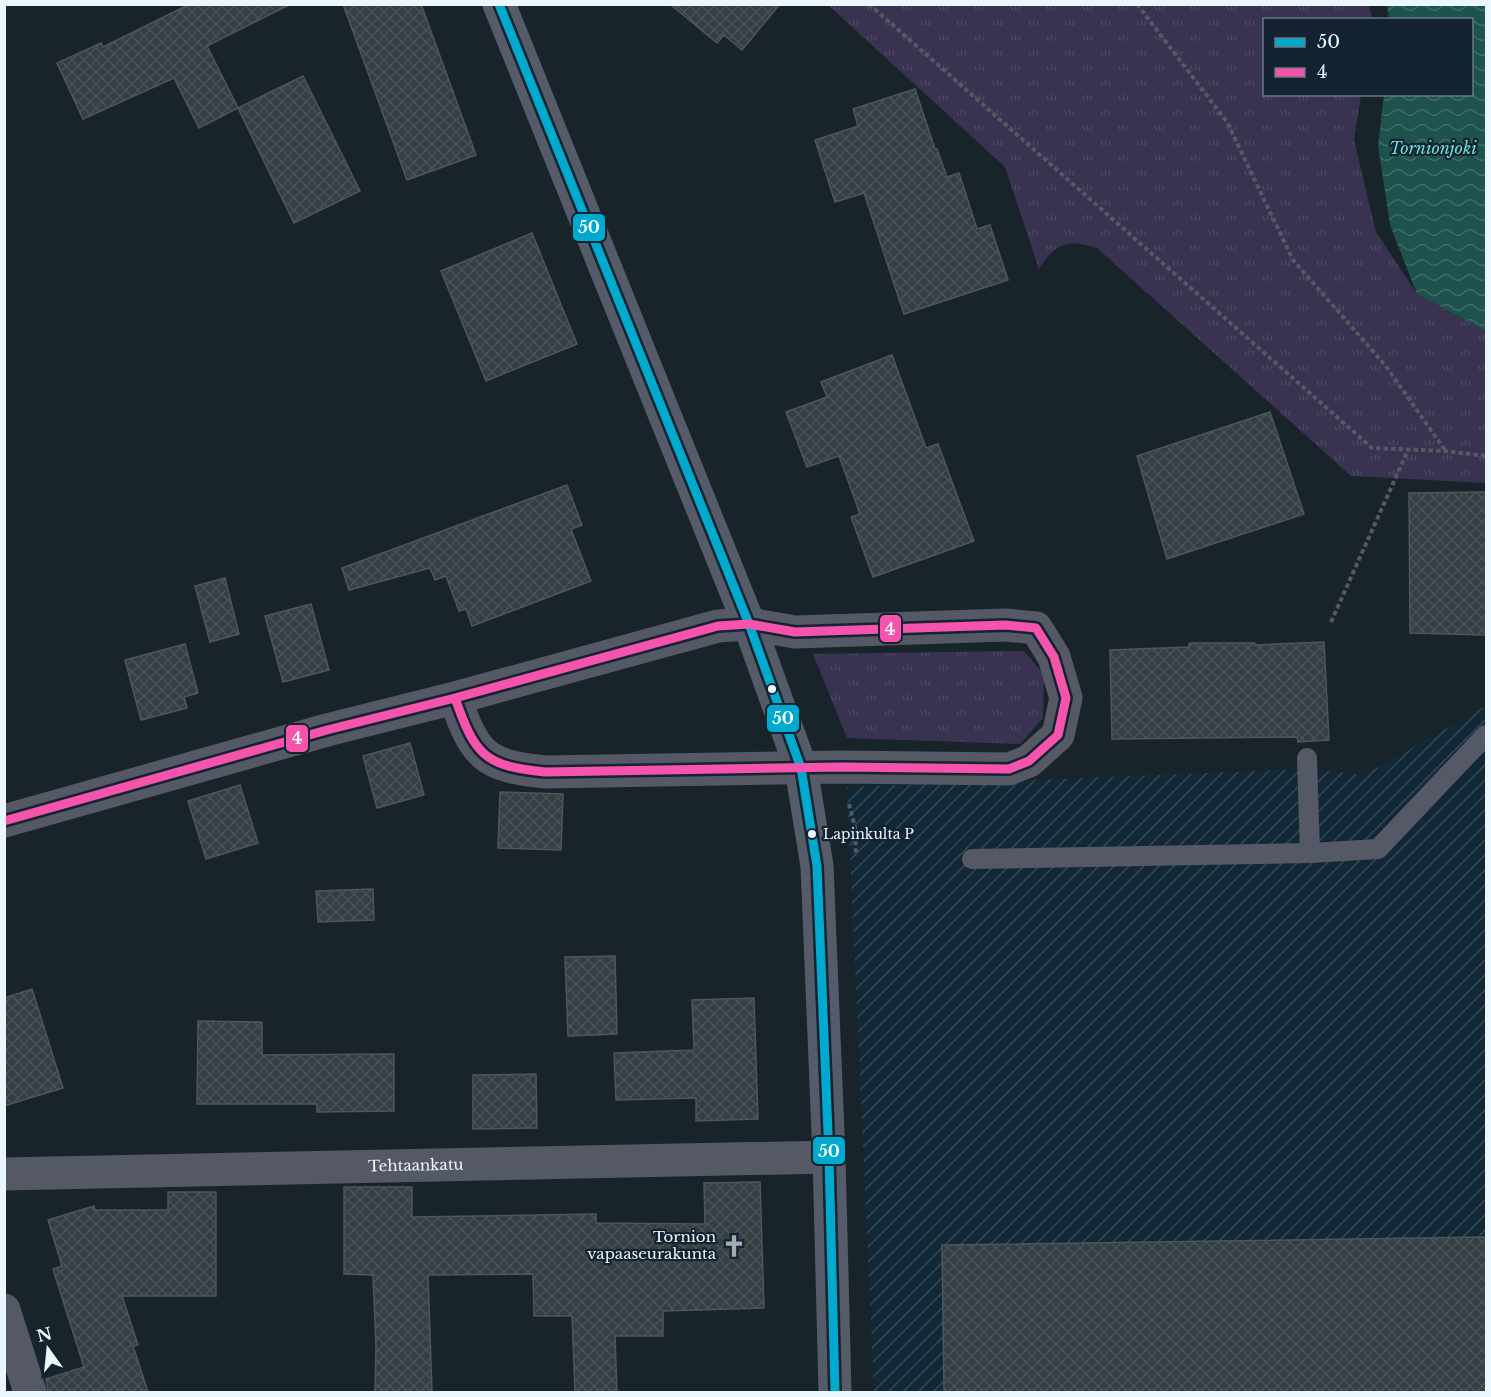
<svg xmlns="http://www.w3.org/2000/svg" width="1491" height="1397" viewBox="0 0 1491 1397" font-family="'Libre Baskerville',serif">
<defs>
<pattern id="industrial-furrows" width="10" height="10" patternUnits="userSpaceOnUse" patternTransform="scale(1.5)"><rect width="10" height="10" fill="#132837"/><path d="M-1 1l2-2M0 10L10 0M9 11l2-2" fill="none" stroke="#364855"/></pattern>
<pattern id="grass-tufts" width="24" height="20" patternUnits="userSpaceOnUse" patternTransform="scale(1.5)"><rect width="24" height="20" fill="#393250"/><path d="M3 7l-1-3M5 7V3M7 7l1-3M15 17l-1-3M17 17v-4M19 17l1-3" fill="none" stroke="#4c4662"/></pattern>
<pattern id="water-waves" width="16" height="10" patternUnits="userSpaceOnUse" patternTransform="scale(1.5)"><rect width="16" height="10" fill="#1d524d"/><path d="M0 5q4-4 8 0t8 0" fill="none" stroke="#3e6c68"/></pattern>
<pattern id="building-cross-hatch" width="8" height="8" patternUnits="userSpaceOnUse" patternTransform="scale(1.5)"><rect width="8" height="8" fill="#353e42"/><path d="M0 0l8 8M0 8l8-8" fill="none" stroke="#495155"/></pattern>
</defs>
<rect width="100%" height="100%" fill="#19232a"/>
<polygon fill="url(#industrial-furrows)" points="1486,706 1486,1392 874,1392 847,787 1308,769 1364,775"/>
<g fill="url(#grass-tufts)">
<path d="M828 5H1369L1372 19 1264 20V94L1361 95 1354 140 1376 232 1417 294 1486 331V483L1351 476 1097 248C1068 239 1056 242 1039 269L1005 167Z"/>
<polygon points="1024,651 1044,675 1043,718 1020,744 847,738 813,654"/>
</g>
<polygon fill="url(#water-waves)" points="1387,5 1486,5 1486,331 1417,294 1390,225 1378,145 1384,95 1472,94 1472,20 1389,19"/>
<g fill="url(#building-cross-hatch)" stroke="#4d575b" stroke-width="1.5">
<polygon points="190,4 291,4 207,46 238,108 199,128 174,78 83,119 57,63 101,43 103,47"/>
<polygon points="343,4 421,4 476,155 407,180"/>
<polygon points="670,4 780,4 742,50 724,35 717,43"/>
<polygon points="303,76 360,191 294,223 238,108"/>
<polygon points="915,89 935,149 937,149 947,177 959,173 977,229 990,225 1008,280 904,314 864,193 835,202 815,140 858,126 853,109"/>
<polygon points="532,233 577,344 486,381 441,271"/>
<polygon points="892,355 926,448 938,444 974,541 873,577 851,517 860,514 839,456 807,467 786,412 827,397 821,382"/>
<polygon points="1270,412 1304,514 1167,559 1137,456"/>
<polygon points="567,485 582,525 571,529 591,581 472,626 466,609 459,611 446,576 435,580 430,568 349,590 342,568"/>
<polygon points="1486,492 1486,635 1410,633 1409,493"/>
<polygon points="225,578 239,634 210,642 195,586"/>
<polygon points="311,604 329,670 283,682 265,616"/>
<polygon points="1324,642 1329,740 1298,742 1297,737 1112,739 1110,650 1189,647 1189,643 1255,643 1255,645"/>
<polygon points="185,644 198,693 184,697 187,708 141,720 125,660"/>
<polygon points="410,743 424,795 377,808 363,756"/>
<polygon points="240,785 258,843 206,859 188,801"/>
<polygon points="500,792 563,794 561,850 498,848"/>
<polygon points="373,889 374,920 318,922 316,891"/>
<polygon points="615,956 617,1034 568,1036 565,957"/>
<polygon points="32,989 63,1088 4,1106 4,998"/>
<polygon points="754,998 758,1119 696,1121 696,1098 616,1100 614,1053 694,1050 692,1000"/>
<polygon points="198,1021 262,1022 262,1055 394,1054 394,1111 317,1112 317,1104 197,1104"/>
<polygon points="536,1074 537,1128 473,1129 473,1075"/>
<polygon points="760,1182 764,1308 663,1311 663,1336 615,1336 617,1392 575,1392 572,1316 534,1316 533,1274 428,1275 432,1392 375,1392 376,1346 373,1275 344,1274 344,1187 412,1187 412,1217 596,1214 596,1223 705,1224 704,1183"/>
<polygon points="168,1192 216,1192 216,1296 122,1296 138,1345 133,1346 148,1392 48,1392 46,1379 84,1367 53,1269 62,1266 48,1220 94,1206 95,1210 168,1210"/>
<polygon points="1486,1237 1486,1392 944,1392 942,1245"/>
</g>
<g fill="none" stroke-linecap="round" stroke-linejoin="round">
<g stroke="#545a63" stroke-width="4" stroke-dasharray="4.5 3" stroke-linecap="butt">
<polyline points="869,4 1372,448 1445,451 1486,456"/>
<polyline points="1137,4 1227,122 1293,260 1385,365 1445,450"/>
<polyline points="1331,622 1408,450"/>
<polyline points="849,804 855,827 856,856"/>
</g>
<g stroke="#545965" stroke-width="20">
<polyline points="1307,758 1310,853"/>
<polyline points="972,859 1310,853 1378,849 1486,735"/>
</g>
<g stroke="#545965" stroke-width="33">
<path d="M4 821 327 730 455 698 718 626 749 624 795 632 1006 625 1036 628 1054 657 1066 698 1058 735 1029 761 1009 769 841 767 545 772C484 766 475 755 455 698"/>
<path id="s1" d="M4 1174 829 1157"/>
<polyline points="4,1310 30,1392"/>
</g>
<polyline stroke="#555b69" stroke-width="33" points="499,4 749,624 801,768 817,866 829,1157 835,1392"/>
<g stroke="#132430" stroke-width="14">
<polyline id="bus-1" points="499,4 749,624 801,768 817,866 829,1157 835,1392"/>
</g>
<g stroke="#132430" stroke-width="14">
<path id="bus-2" d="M4 821 327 730 455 698 718 626 749 624 795 632 1006 625 1036 628 1054 657 1066 698 1058 735 1029 761 1009 769 841 767 545 772C484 766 475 755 455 698"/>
</g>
<use href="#bus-1" stroke="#00a9ce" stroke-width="9"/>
<use href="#bus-2" stroke="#f653ac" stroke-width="9"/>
</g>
<defs>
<g id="church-bare" transform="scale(1.8)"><path d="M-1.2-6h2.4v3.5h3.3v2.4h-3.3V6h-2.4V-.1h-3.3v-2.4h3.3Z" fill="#a2acb4" stroke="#132430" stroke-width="2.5" paint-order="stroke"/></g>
</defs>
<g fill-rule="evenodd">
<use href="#church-bare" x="734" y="1246"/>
</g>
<g fill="#ebf6fe" stroke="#132430" stroke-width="2">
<circle cx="772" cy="689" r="5"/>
<circle cx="812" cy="834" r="5"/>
</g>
<g text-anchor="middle" stroke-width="4.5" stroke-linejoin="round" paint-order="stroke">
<g font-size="14" fill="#ebf6fe" stroke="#132430" text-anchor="start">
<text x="823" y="839">Lapinkulta P</text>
</g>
<g font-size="15" fill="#ebf6fe" stroke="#132430">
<text dy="5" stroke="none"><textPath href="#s1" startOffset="412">Tehtaankatu</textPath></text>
</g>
<g font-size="15" fill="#ebf6fe" stroke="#132430" text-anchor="end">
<text x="716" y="1242">Tornion<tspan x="716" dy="17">vapaaseurakunta</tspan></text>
</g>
<g font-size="16" font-style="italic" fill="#6cded2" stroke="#132430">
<text x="1433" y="154">Tornionjoki</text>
</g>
</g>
<g stroke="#132430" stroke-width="2">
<rect x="572" y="213" width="34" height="29" rx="6" fill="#00a9ce"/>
<rect x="879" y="614" width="23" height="29" rx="6" fill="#f653ac"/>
<rect x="766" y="704" width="34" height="29" rx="6" fill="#00a9ce"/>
<rect x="285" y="724" width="24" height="29" rx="6" fill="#f653ac"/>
<rect x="812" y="1136" width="34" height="29" rx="6" fill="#00a9ce"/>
</g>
<g font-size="16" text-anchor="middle" font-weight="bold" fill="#fff">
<text x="589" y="233">50</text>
<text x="890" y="635">4</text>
<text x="783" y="724">50</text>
<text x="297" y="744">4</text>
<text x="829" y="1157">50</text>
</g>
<rect width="1491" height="1397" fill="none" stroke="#ebf6fe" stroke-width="12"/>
<rect x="1263" y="18" width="210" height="78" fill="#132430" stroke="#697882" stroke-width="1.5"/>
<rect x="1275" y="38" width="30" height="9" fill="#00a9ce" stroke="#697882" stroke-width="1.5"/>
<text x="1317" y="48" font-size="18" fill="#ebf6fe">50</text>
<rect x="1275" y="68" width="30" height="9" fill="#f653ac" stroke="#697882" stroke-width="1.5"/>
<text x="1317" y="78" font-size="18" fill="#ebf6fe">4</text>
<g transform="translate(48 1349) rotate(345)" stroke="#132430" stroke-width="4.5" paint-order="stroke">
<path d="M0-4.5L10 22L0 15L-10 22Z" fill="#ebf6fe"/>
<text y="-9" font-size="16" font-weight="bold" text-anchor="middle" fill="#ebf6fe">N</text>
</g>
</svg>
